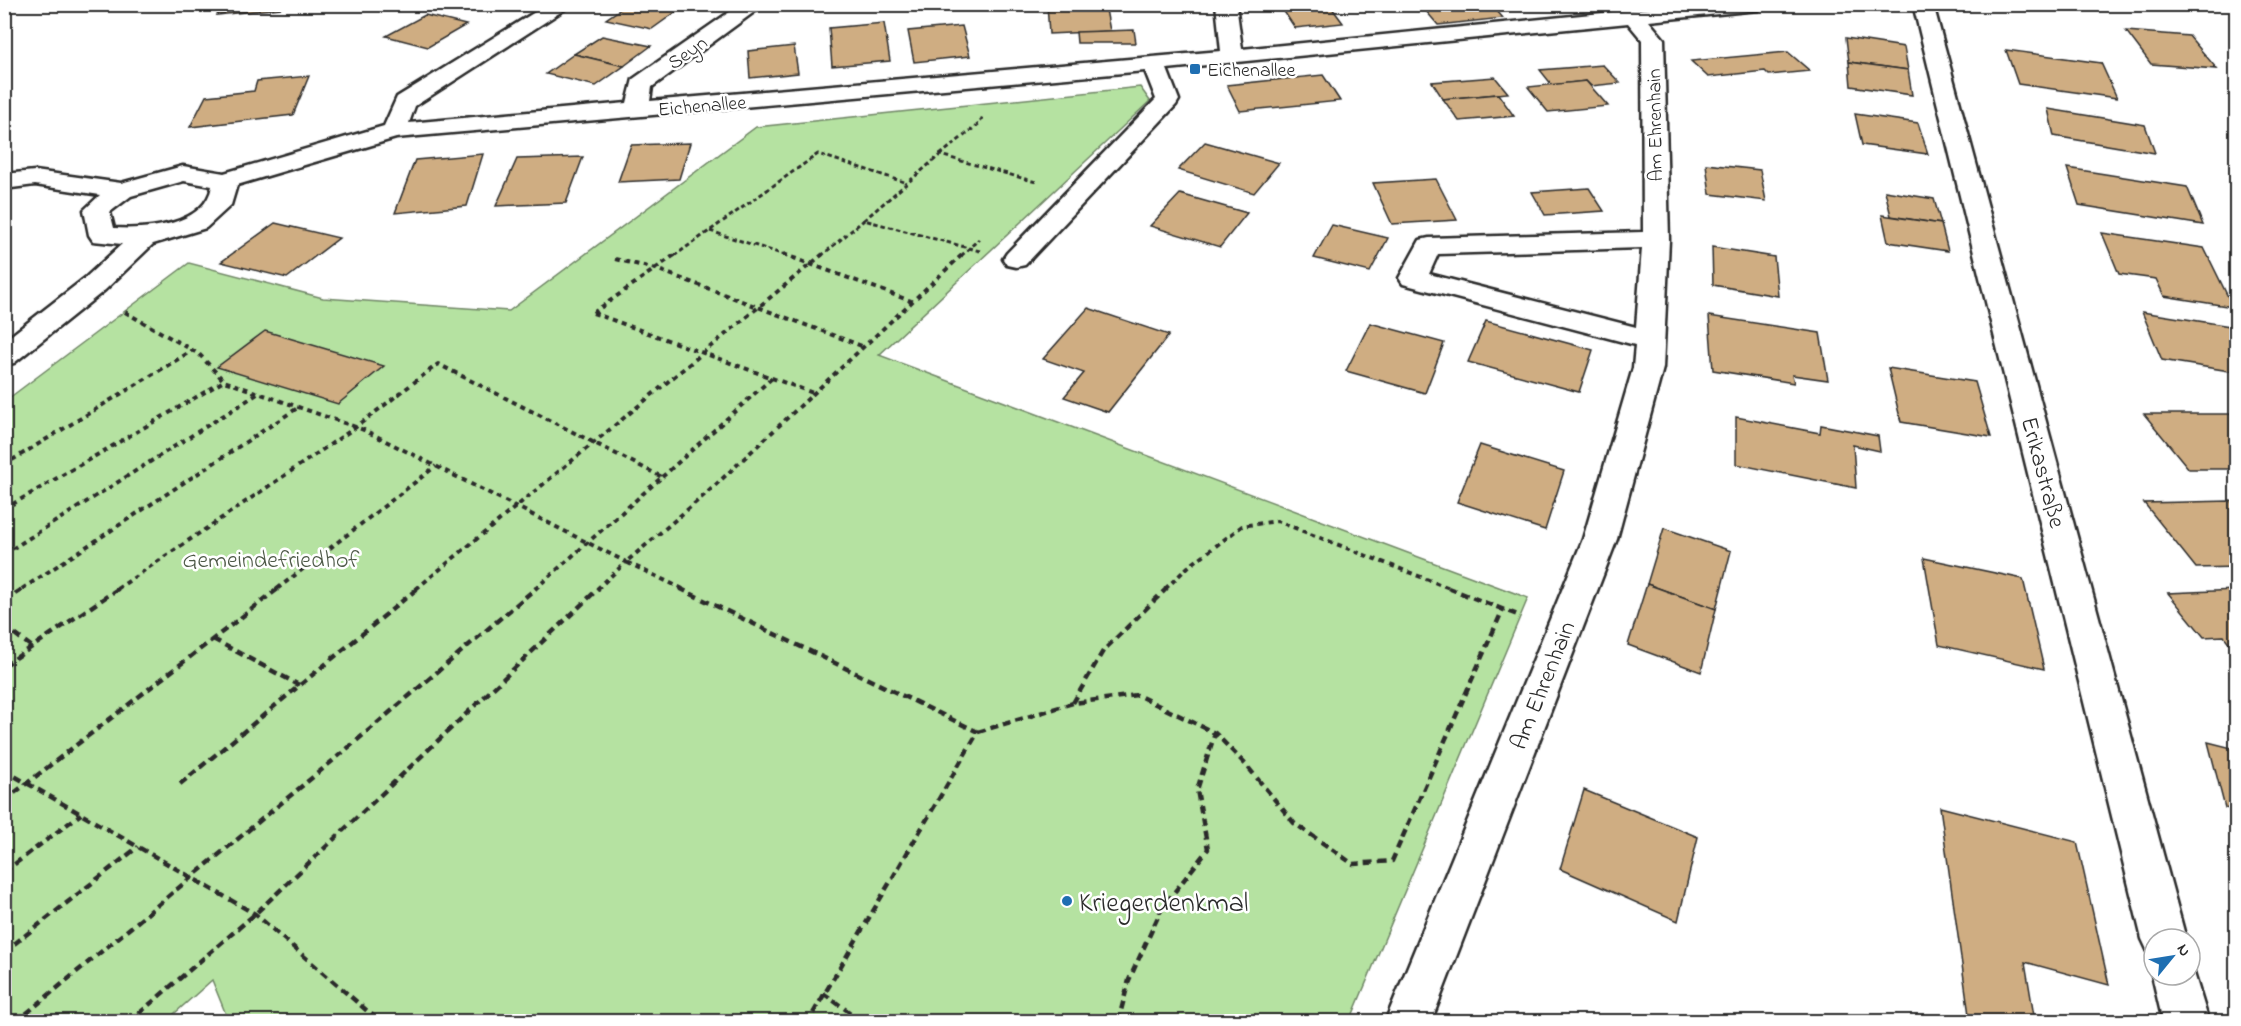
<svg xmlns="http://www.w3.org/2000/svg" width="2241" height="1026" viewBox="0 0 2241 1026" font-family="'Indie Flower',sans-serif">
<rect width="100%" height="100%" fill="#fff"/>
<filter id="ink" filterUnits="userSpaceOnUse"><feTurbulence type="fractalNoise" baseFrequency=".0167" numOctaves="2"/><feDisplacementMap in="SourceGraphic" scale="12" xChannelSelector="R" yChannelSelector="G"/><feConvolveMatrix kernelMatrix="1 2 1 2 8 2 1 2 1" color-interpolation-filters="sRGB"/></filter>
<g filter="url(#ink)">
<polygon fill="#b5e2a1" stroke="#708666" stroke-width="1.5" points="1140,87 1150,101 879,355 1528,598 1350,1021 229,1022 212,980 166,1021 5,1022 5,401 189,263 323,298 509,311 756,127"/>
<g fill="#cfad82" stroke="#2b2b2b" stroke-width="1.5">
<polygon points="223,4 282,4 281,8 217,15"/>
<polygon points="628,4 675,4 684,6 652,29 606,19"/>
<polygon points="1047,4 1105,4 1110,31 1049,34"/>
<polygon points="1303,4 1329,4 1343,23 1295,28 1281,7"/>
<polygon points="1420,4 1491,4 1503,18 1438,25"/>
<polygon points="425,15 466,25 428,47 386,36"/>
<polygon points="884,23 890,61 832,66 829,28"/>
<polygon points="962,26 970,56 914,62 908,31"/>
<polygon points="1134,30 1136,43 1077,43 1076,32"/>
<polygon points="2126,31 2189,36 2217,69 2151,64"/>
<polygon points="602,36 651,46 624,66 574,54"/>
<polygon points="1846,38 1904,47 1908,70 1849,62"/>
<polygon points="794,46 798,73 750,78 748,51"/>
<polygon points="2006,50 2101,63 2117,98 2018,84"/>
<polygon points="1788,52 1810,71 1769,75 1765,71 1708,77 1691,61"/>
<polygon points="574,54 624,66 596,86 546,74"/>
<polygon points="1849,62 1908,70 1912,95 1851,86"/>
<polygon points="1603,65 1620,83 1591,86 1586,81 1552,85 1540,70"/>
<polygon points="1323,75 1340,101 1240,111 1227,85"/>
<polygon points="309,76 293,115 190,127 206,96 254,91 257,81"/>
<polygon points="1495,77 1508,93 1443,99 1432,82"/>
<polygon points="1586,81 1608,106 1548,112 1528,87"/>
<polygon points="1498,94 1514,116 1459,121 1443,99"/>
<polygon points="2048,109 2145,125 2155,153 2054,136"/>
<polygon points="1855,114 1918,123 1928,154 1862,145"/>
<polygon points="1205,142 1279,163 1254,193 1178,170"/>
<polygon points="690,143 679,179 618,182 631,145"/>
<polygon points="483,154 467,206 395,213 415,160"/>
<polygon points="583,157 566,203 496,206 517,159"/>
<polygon points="1706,164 1760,170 1766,201 1710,194"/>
<polygon points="2067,168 2187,187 2203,225 2079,205"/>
<polygon points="1436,179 1457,220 1392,224 1373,183"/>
<polygon points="1589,188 1604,211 1545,215 1532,192"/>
<polygon points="1885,191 1934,199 1941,224 1891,216"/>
<polygon points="1180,194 1247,213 1220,247 1150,226"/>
<polygon points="1882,215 1941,224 1948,251 1888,242"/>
<polygon points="275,223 339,238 287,278 221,262"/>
<polygon points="1332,225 1388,238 1370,272 1314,258"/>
<polygon points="2102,233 2204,248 2233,307 2164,296 2156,279 2119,274"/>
<polygon points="1712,247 1774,257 1778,296 1713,285"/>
<polygon points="1088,308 1169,335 1108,412 1064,397 1084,373 1043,359"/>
<polygon points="2142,312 2236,327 2236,372 2162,360"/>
<polygon points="1709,316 1820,333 1828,380 1792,375 1794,383 1713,370"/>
<polygon points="1486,321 1593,350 1579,392 1468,362"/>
<polygon points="1370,323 1444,343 1425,393 1346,371"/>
<polygon points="265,331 384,366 338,404 217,367"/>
<polygon points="1888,368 1975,382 1991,437 1901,422"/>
<polygon points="2144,414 2236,414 2236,469 2189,469"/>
<polygon points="1736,417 1820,433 1821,425 1878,436 1880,451 1853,445 1856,488 1736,464"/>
<polygon points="1480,445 1564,471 1545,530 1457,502"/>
<polygon points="2231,501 2236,508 2236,567 2196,568 2144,503"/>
<polygon points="1664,528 1731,551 1716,609 1647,584"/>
<polygon points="1924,558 2023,579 2044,669 1939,645"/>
<polygon points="1647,584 1716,609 1701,672 1628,645"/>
<polygon points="2236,590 2236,652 2224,636 2204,637 2168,593"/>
<polygon points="2208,742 2236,749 2236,811 2225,808"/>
<polygon points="1584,790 1698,837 1678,921 1560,869"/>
<polygon points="1940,807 2077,842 2109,985 2025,962 2035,1022 1970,1022"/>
</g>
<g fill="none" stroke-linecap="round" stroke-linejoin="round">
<g stroke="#2b2b2b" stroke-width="5">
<g id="minor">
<path d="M548 4H573L415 106 409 123 627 103 633 79 741 4H765L652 87 650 101 1221 51 1216 4H1236L1242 49 1692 4H1768L1758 10 1649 21 1664 39 1669 240 1663 368 1617 539 1431 1022H1385L1583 539 1633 368 1635 345 1403 284 1399 278 1420 240 1429 238 1643 232 1642 40 1628 23 1167 69 1179 100 1176 105 1025 265 1016 267 1007 265 1003 259 1007 253 1156 99 1145 71 396 138 237 185 231 205 206 228 153 244 105 290 14 363 4 365V341L85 278 122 244 93 241 89 235 84 210 100 195 35 185 4 189V174L35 171 121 183 183 166 224 173 384 126 397 97ZM184 181 212 186C205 226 146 230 114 228L110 212 131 196ZM1642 248 1636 327 1429 274 1438 254Z"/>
<polygon points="1913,4 1933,4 2186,939 2154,939 2154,956 2149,954 2142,939"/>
<polygon points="2190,960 2209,1022 2163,1022 2152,975 2154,970 2154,975 2190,975"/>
</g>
</g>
<g stroke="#2b2b2b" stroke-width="3" stroke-dasharray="4.5 3" stroke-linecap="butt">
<polyline points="940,155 980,123 983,116"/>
<polyline points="710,231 788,256"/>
<polyline points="980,251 864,220 940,155 1036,182"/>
<polyline points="674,256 818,154 907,183"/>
<polyline points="821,256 864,220"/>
<polyline points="961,256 979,239"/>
</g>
<g stroke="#2b2b2b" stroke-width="4" stroke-dasharray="5 4.5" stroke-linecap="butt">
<polyline points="783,254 911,301"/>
<polyline points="615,259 656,269 862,346"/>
<polyline points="125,312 199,354 224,381 364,430 626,562 597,589"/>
<polyline points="593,313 676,254"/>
<polyline points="593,313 813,393"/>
<polyline points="4,465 193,350"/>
<polyline points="662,477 772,378"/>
<polyline points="4,509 224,381"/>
<polyline points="4,554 259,393"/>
<polyline points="22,589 299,407"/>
<polyline points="117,589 356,427 438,364 662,477 535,589"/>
<polyline points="277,589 436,466"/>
<polyline points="416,589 823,254"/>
<polyline points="683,589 626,562 708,492 963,254"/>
<polyline points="1165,589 1188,567 1242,526 1277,521 1452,589"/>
</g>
<g stroke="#2b2b2b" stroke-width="4.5" stroke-dasharray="8 5" stroke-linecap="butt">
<polyline points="679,588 978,732 808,1022"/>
<polyline points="1448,588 1520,616"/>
<polyline points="4,601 24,588"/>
<polyline points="4,626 32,647"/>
<polyline points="213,639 299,685"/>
<polyline points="4,666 119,588"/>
<polyline points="1073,703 1103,651 1167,588"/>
<polyline points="978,732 1073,703 1137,695 1215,733 1247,766 1294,823 1353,864 1392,861 1503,609"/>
<polyline points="4,770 255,914 380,1022"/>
<polyline points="180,784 418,588"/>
<polyline points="4,801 279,588"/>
<polyline points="4,872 81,814"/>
<polyline points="4,952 138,847"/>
<polyline points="823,993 863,1022"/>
<polyline points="16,1022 342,753 536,588"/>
<polyline points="129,1022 255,914 599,588"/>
<polyline points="1118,1022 1129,980 1162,908 1208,849 1197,790 1215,733"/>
</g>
<use href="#minor" fill="#fff" fill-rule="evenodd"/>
</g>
</g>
<g fill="#1f6fb2" stroke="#fff" stroke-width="2">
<rect x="1189" y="63" width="12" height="12" rx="3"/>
<circle cx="1067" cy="901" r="6"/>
</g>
<g text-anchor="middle" stroke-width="5" stroke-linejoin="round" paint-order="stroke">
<g font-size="20" fill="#2b2b2b" stroke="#fff">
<text transform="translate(687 52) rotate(-35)" y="7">Seyn</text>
<text transform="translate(702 105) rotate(-5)" y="7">Eichenallee</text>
<text transform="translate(1654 125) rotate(-91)" y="7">Am Ehrenhain</text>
</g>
<g font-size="20" fill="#2b2b2b" stroke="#fff" text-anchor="start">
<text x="1207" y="76">Eichenallee</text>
</g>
<g font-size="24" fill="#2b2b2b" stroke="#fff">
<text transform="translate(2044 472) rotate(75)" y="8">Erikastraße</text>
<text transform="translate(1542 685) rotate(-68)" y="8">Am Ehrenhain</text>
</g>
<g font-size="24" fill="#4e5948" stroke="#fff">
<text x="271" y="567">Gemeindefriedhof</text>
</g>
<g font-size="28" fill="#2b2b2b" stroke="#fff" text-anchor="start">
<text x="1079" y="911">Kriegerdenkmal</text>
</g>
</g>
<rect width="2241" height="1026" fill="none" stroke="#fff" stroke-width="24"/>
<rect x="12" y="12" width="2217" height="1002" fill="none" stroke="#2b2b2b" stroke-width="2" filter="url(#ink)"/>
<g transform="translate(2172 957) rotate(60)"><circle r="28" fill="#ffffff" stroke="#aaaaaa" stroke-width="1.5"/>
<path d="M0-4.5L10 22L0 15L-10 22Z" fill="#1f6fb2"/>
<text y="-9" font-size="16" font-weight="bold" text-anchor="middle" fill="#2b2b2b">N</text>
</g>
</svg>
